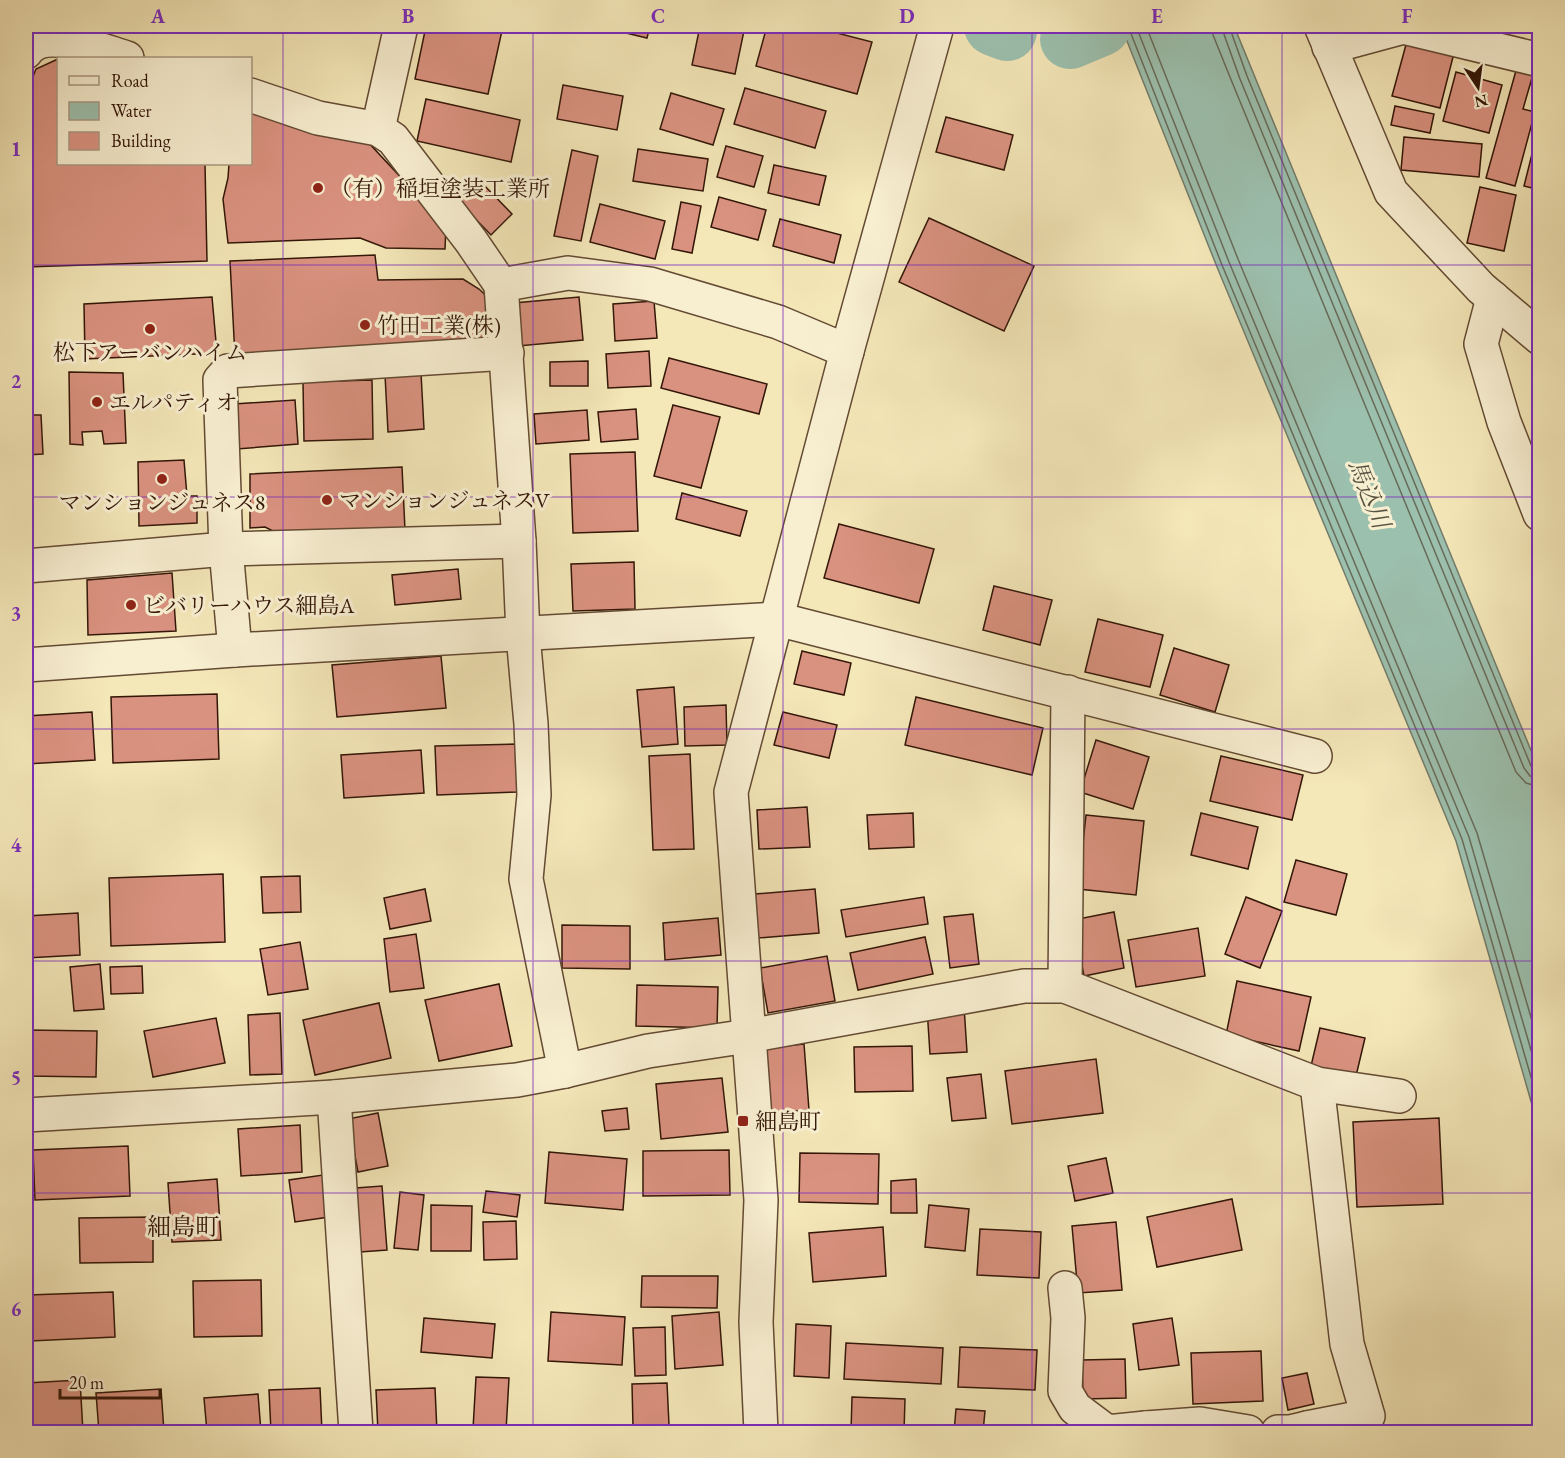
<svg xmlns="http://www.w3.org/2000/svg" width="1565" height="1458" viewBox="0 0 1565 1458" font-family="'EB Garamond','Noto Serif JP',serif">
<rect width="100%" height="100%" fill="#f4e7b8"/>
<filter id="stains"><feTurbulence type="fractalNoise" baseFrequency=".00333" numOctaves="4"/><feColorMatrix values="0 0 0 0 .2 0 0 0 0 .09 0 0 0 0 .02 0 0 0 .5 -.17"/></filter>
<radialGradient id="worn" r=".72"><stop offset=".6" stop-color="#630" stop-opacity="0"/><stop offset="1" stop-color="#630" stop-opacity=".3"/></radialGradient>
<polygon fill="#9cc0ae" stroke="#727c6b" stroke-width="1.5" points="1121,26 1234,26 1537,765 1540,771 1539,1129 1456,841 1217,267"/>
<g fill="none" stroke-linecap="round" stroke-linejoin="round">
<g stroke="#686b5a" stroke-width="1.5">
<polyline points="1128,26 1222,265 1462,839 1540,1108"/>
<polyline points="1136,26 1229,262 1469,837 1540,1081"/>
<polyline points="1146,26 1238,259 1477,833 1540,1048"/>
<polyline points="1212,26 1213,35 1232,82 1516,772 1526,783 1540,787"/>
<polyline points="1221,26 1240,79 1524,768 1530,776 1540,778"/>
<polyline points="1229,26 1247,76 1531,766 1535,770 1540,770"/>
</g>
<g stroke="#9cc0ae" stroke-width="60">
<polyline points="994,26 1007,31"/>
<polyline points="1070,39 1101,26"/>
</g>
</g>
<g fill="#da9280" stroke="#331607" stroke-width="1.5">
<polygon points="426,26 503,26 488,94 415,79"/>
<polygon points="597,26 650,26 647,38"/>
<polygon points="700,26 745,26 735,74 692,65"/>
<polygon points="767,26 810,26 872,42 857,94 756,66"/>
<polygon points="1407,41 1454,53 1440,108 1392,96"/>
<polygon points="58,59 58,164 205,164 207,261 26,267 26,94 36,69"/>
<polygon points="1517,67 1534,71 1523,109 1535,112 1515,186 1486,178"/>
<polygon points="1456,72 1502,85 1489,133 1443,121"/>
<polygon points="563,85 623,96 617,130 557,119"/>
<polygon points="745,88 826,111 815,148 734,124"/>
<polygon points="671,93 724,109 713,145 660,129"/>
<polygon points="426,99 520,120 511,162 417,141"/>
<polygon points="1395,106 1434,114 1430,133 1391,125"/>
<polygon points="250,110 366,140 446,226 445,249 386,248 360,238 228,243 223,199 228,178 229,164 250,164"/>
<polygon points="946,117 1013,135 1004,170 936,152"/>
<polygon points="1540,122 1540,190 1524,186"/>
<polygon points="1404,137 1482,144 1479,177 1401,170"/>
<polygon points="726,146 763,156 754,187 717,177"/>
<polygon points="638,149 708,159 703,191 633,181"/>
<polygon points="572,150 598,156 581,241 554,236"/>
<polygon points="774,165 826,176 819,205 768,193"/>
<polygon points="480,181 512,214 491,235 459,202"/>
<polygon points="1480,187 1516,195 1504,251 1467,243"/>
<polygon points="719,197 766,210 758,240 711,227"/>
<polygon points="681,202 701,206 692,253 672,249"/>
<polygon points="600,204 665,221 655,259 590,242"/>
<polygon points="929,218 1034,266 1004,331 899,282"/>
<polygon points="780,219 841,235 834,263 773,246"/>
<polygon points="375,255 378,280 463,279 479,289 496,305 497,344 235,357 230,261"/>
<polygon points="212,297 217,353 85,359 84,304"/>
<polygon points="579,297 583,340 518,346 514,303"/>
<polygon points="654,301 657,338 615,341 613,304"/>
<polygon points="649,351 651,386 608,388 606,354"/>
<polygon points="669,358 767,384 759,414 661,388"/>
<polygon points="588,361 588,386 550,386 550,362"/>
<polygon points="69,372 123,373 126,443 104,444 102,431 82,432 83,445 70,444"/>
<polygon points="421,373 424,429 388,432 385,375"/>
<polygon points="372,380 373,439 304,441 303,382"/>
<polygon points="295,400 298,444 237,449 234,404"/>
<polygon points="673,405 720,417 701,488 654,476"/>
<polygon points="636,409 638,439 601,442 598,412"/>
<polygon points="587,410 589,440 536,444 534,414"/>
<polygon points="26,415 41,415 43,454 26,455"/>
<polygon points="635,452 638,531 573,533 570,454"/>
<polygon points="184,460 187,496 197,496 197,523 139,526 138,462"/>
<polygon points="402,467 405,530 283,536 265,527 250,528 250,474"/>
<polygon points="682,493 747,511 740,536 676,519"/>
<rect x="26" y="514" width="5" height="26"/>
<polygon points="839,524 934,549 919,603 824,578"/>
<polygon points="634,562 635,609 573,611 571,564"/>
<polygon points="458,569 461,599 395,605 392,575"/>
<polygon points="172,573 176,631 88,635 87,580"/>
<polygon points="994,586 1052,600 1040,645 983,630"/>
<polygon points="1098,619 1163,635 1150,687 1085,672"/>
<polygon points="1174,648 1229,665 1215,712 1160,695"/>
<polygon points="802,651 851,663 844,695 794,684"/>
<polygon points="441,656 446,708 337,717 332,665"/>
<polygon points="674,687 678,744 642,747 637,690"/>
<polygon points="217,694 219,759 113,763 111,697"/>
<polygon points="916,697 1043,728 1032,775 905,745"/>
<polygon points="726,705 727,745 685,746 684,707"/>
<polygon points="92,712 95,760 26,764 26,716"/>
<polygon points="783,712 837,725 829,758 774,745"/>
<polygon points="1096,740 1149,757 1133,809 1080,792"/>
<polygon points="517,744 518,792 437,795 435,746"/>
<polygon points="421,750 424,793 344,798 341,755"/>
<polygon points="690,754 694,849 653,850 649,756"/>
<polygon points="1221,756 1303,775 1292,820 1210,801"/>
<polygon points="807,807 810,847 759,849 757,810"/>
<polygon points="913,813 914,847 869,849 867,815"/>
<polygon points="1201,813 1258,827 1248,869 1191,855"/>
<polygon points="1086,815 1144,821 1136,895 1078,889"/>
<polygon points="1296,860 1347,874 1336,915 1284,902"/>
<polygon points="223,874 225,942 111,946 109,878"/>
<polygon points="300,876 301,912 263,913 261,877"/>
<polygon points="425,889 431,921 390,929 384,898"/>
<polygon points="815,889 819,933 758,938 755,894"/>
<polygon points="924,897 928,924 846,937 841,910"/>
<polygon points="1246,897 1282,911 1260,968 1225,954"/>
<polygon points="1114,912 1124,968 1084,976 1073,920"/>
<polygon points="78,913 80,955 26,958 26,916"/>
<polygon points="973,914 979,964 950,968 944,917"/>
<polygon points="718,918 721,955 665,960 663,923"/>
<polygon points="562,925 630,926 630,969 562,968"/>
<polygon points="1198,928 1205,976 1136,987 1128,940"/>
<polygon points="416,934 424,988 390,992 384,939"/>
<polygon points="925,937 933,974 858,990 850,953"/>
<polygon points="300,942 308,989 268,995 260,949"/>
<polygon points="827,956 835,1001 768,1013 760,968"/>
<polygon points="100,964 104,1009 74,1011 70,967"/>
<polygon points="142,966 143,993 111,994 110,967"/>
<polygon points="1237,981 1311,997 1299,1051 1226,1035"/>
<polygon points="499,984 512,1046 439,1061 425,1000"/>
<polygon points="637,985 718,987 717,1028 636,1026"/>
<polygon points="379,1003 391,1058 315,1075 303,1020"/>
<polygon points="964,1006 967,1052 930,1054 927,1008"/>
<polygon points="280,1013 282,1074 250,1075 248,1015"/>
<polygon points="216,1018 225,1063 153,1077 144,1031"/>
<polygon points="1320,1028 1365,1038 1356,1076 1311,1066"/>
<polygon points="26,1030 97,1031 96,1077 26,1076"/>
<polygon points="804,1044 809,1110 769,1113 764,1048"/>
<polygon points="912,1046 913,1091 855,1092 854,1047"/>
<polygon points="1096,1059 1103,1113 1012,1124 1005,1071"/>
<polygon points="981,1074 986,1118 952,1121 947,1078"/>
<polygon points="722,1078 728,1132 661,1139 656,1084"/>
<polygon points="627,1108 629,1129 605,1131 602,1111"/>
<polygon points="378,1113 388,1166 358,1172 348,1119"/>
<polygon points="1439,1118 1443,1204 1357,1207 1353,1122"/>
<polygon points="300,1125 302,1172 241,1176 238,1129"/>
<polygon points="128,1146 130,1196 35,1200 33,1150"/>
<polygon points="729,1150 730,1195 643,1196 643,1151"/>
<polygon points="549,1152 627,1159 623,1210 545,1203"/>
<polygon points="800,1153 879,1154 878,1204 799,1202"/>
<polygon points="1106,1158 1113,1193 1075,1201 1068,1166"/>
<polygon points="323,1175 329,1217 295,1222 289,1180"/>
<polygon points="217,1179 221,1240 172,1242 168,1183"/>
<polygon points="916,1179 917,1213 891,1213 891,1181"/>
<polygon points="382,1186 387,1250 360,1252 356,1188"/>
<polygon points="486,1191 520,1195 517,1217 483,1212"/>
<polygon points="400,1192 424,1195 418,1250 394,1248"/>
<polygon points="1232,1199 1242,1250 1157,1267 1147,1217"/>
<polygon points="431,1205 472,1206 471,1251 431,1251"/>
<polygon points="929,1205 969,1209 965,1251 925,1247"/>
<polygon points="153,1217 153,1262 80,1263 79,1218"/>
<polygon points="516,1221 517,1259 484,1260 483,1222"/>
<polygon points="1116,1222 1122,1290 1078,1293 1072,1226"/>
<polygon points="883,1227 886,1276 813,1282 809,1233"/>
<polygon points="980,1229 1041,1232 1039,1278 977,1275"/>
<polygon points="642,1276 718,1276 717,1308 641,1307"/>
<polygon points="261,1280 262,1336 194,1337 193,1281"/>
<polygon points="113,1292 115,1337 30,1341 28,1295"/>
<polygon points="551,1312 625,1317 622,1365 548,1361"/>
<polygon points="719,1312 723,1365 675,1369 672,1316"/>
<polygon points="424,1318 495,1324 492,1358 421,1352"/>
<polygon points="1172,1318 1179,1365 1139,1370 1133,1324"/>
<polygon points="796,1324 831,1326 829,1378 794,1376"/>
<polygon points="665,1327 666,1375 635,1376 633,1328"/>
<polygon points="846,1343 943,1348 941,1384 844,1379"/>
<polygon points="960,1347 1037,1350 1035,1390 958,1387"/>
<polygon points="1261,1351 1263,1401 1193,1404 1191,1353"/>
<polygon points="1125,1359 1126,1398 1083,1399 1082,1360"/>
<polygon points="1307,1373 1314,1404 1288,1410 1282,1378"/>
<polygon points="476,1377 509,1378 506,1431 473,1429"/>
<polygon points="80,1380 83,1432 27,1432 26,1383"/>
<polygon points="667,1383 669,1425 633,1427 632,1384"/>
<polygon points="320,1388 322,1432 271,1432 269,1390"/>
<polygon points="435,1388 437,1432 378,1432 376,1390"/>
<polygon points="161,1389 164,1432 99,1432 96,1393"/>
<polygon points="258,1394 261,1432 207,1432 204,1398"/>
<polygon points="852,1397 905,1399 904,1432 851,1432"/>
<polygon points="956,1409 985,1411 983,1432 954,1432"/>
<polygon points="914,1425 943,1426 943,1432 914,1432"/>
</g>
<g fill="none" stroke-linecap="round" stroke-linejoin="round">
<g stroke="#634a33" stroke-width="36">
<g id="minor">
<polyline points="1321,26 1391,192 1481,288 1540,338"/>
<polyline points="1329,47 1403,27 1540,60"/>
<path d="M26 52C43 25 103 51 127 58"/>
<polyline points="250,95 318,118 378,129 393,139 471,241 501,285 568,273 650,284 778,322 847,351"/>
<polyline points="378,129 401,26"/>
<polyline points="501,285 519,541 523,635 531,724 534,795 526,879 565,1071"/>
<polyline points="1493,298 1481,344 1504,422 1540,514"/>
<polyline points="26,566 226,549 519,541"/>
<polyline points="235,650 226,549 220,380 228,371 507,353"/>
<polyline points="26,665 235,650 777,619 1315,756"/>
<polyline points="1065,986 1068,692"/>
<polyline points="334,1097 356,1432"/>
<polyline points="26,1115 334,1097 517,1080 565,1071 648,1051 748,1036 1024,986 1065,986 1317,1084 1399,1096"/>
<polyline points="1065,1288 1068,1318 1065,1391 1075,1408 1107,1432 1146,1428"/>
<polyline points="1146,1432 1146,1428 1200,1424 1248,1432"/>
<polyline points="1278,1432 1290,1432 1307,1428"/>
<polyline points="1308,1432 1307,1428 1368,1416 1347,1344 1317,1084"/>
</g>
</g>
<g stroke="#634a33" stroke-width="36">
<polyline id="tertiary" points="761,1432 756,1322 761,1200 731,792 847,351 937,26"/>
</g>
<use href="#minor" stroke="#f8efd1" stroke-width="33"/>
<use href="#tertiary" stroke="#f8efd1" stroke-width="33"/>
</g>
<path fill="none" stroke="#7b2cbf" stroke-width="1.5" stroke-opacity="0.55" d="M283 26V1432M533 26V1432M783 26V1432M1032 26V1432M1282 26V1432M26 265H1540M26 497H1540M26 729H1540M26 961H1540M26 1193H1540"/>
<g fill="#8f2418" stroke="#f8efd1" stroke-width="2">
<circle cx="318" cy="188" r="6"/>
<circle cx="365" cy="325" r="6"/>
<circle cx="150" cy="329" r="6"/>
<circle cx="97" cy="402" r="6"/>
<circle cx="162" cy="479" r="6"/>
<circle cx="327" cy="500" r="6"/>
<circle cx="131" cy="605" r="6"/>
<rect x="737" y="1115" width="12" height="12" rx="3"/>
</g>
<g text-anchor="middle" stroke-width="6" stroke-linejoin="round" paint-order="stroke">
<g font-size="22" fill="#331607" stroke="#f8efd1" text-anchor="start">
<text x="330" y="196">（有）稲垣塗装工業所</text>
<text x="377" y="333">竹田工業(株)</text>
<text x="150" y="360" text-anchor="middle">松下アーバンハイム</text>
<text x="109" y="410">エルパティオ</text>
<text x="339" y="508">マンションジュネスⅤ</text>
<text x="162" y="510" text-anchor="middle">マンションジュネス8</text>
<text x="143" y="613">ビバリーハウス細島A</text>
<text x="755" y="1129">細島町</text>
</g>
<g font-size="24" font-style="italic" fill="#585241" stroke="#f8efd1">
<text transform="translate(1369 494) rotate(68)" y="8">馬込川</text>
</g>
<g font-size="24" fill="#331607" stroke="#f8efd1">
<text x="183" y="1235">細島町</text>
</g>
</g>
<rect width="1565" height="1458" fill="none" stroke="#f4e7b8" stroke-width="66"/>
<rect x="57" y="57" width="195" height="108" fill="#f8efd1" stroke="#a99880" stroke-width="1.5"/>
<rect x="69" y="76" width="30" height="9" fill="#f8efd1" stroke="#a99880" stroke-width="1.5"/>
<text x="111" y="87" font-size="18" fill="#331607">Road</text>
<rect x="69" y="102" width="30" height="18" fill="#9cc0ae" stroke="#a99880" stroke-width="1.5"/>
<text x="111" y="117" font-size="18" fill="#331607">Water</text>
<rect x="69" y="132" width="30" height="18" fill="#da9280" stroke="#a99880" stroke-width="1.5"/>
<text x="111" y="147" font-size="18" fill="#331607">Building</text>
<g transform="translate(1478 87) rotate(167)" stroke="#f8efd1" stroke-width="4.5" paint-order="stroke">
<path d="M0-4.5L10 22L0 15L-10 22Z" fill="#331607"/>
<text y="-9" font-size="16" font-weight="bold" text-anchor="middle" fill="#331607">N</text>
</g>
<path d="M60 1389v9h100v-9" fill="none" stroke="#331607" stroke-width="3"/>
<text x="69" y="1389" font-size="18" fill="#331607" stroke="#f8efd1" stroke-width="4.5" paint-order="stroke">20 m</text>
<rect x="33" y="33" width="1499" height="1392" fill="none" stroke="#7b2cbf" stroke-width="2"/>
<g font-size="20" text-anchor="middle" font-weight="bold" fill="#7b2cbf">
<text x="158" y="23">A</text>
<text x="408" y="23">B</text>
<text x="658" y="23">C</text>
<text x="907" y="23">D</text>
<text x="1157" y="23">E</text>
<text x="1407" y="23">F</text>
<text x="16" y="156">1</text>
<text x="16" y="388">2</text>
<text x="16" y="620">3</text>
<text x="16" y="852">4</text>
<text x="16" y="1084">5</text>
<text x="16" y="1316">6</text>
</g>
<rect width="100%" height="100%" filter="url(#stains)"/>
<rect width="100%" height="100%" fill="url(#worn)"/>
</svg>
